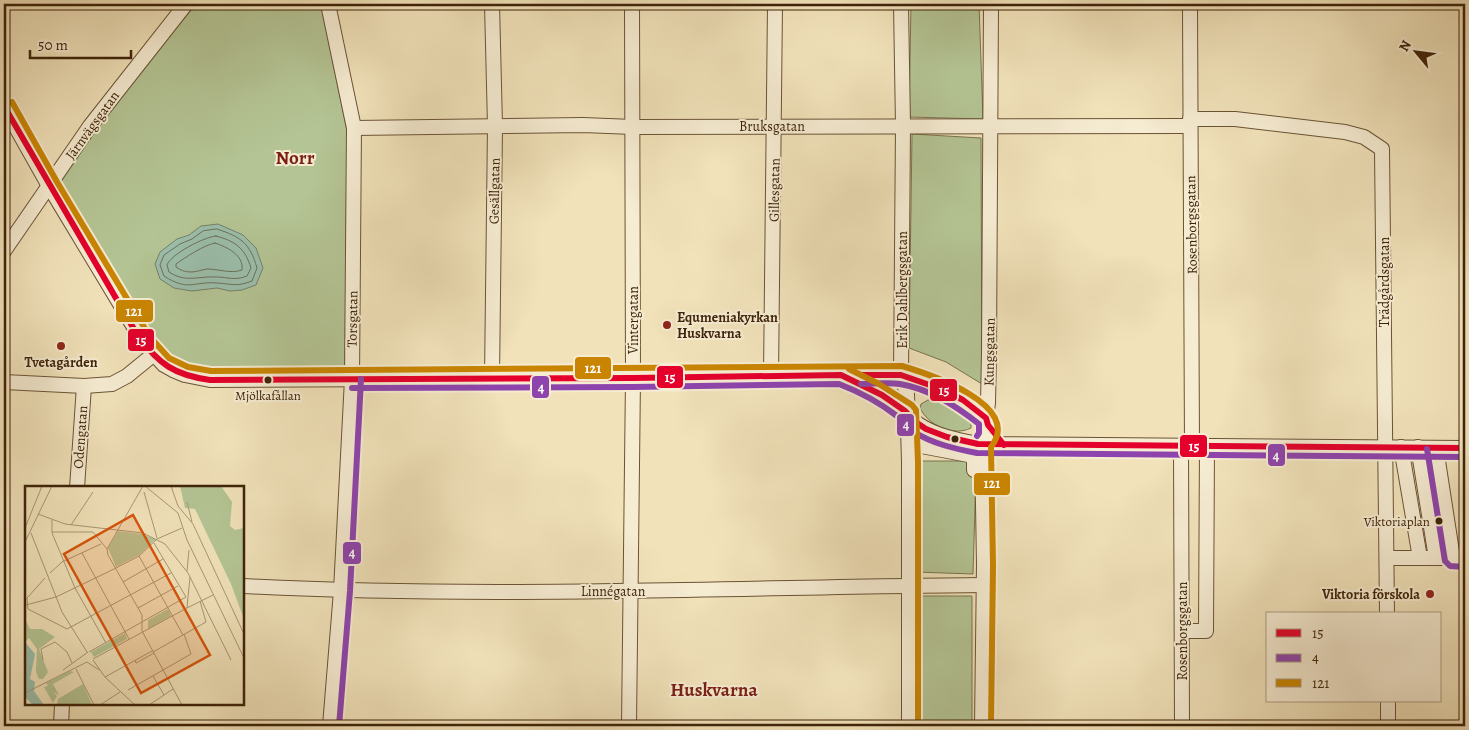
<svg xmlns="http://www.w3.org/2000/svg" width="1469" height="730" viewBox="0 0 1469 730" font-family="Alegreya,serif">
<rect width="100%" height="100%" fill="#f1e2ba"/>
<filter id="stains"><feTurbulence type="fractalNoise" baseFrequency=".004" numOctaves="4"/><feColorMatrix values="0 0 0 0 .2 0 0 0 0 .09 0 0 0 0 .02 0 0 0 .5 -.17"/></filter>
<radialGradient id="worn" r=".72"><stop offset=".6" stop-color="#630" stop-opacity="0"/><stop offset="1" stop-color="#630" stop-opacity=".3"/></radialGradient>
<g fill="#b4c494" stroke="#79744e">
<polygon points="196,4 321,4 347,131 345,369 208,371 185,367 152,348 56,189 96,129 141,71"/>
<polygon points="911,4 979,4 983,119 909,117"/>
<polygon points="912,134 981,138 982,384 946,362 909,348"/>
<path d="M928 400C945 402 962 408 971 424V428C953 437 928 425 920 408L921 404Z"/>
<polygon points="914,461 971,461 976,474 973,574 915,572"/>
<polygon points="916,596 972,596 972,726 917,726"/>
</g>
<polygon fill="#9bbeab" stroke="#76806a" points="218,224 243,235 256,248 263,268 256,285 242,290 230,291 217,288 192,291 174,288 160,279 155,264 160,252 177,239 189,235 201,226"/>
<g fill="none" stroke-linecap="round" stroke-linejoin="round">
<g stroke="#6c705a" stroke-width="1">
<path d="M217 229C241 237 250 243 257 268L252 281C236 287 233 284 217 283 193 281 189 292 164 276L160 265 164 255 180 244 192 239 203 231Z"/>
<path d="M216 236C235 241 245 248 251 268L247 276C234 281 229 277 216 277 197 276 186 283 169 272L167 265C171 254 204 237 216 236Z"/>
<path d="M215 243C227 247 244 255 242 270 231 274 218 269 207 269 201 270 196 272 191 272 185 272 180 270 176 267V264C186 257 204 245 215 243Z"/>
</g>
<g stroke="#6b5335" stroke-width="16">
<g id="minor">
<polyline points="328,4 354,128 352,379 341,591 330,726"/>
<polyline points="492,4 495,126 492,378"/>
<polyline points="901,4 903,126 901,375 907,394 909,462 909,726"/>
<polyline points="1190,4 1192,446"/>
<polyline points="4,106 49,186 143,342 164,365 173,370 185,375 210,380 633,378 901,375 944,390 963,400 986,418"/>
<polyline points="1190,119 1235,119 1345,132 1364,137 1382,149 1387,614"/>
<polyline points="354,128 583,125 633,127 1190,126"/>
<polyline points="4,251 90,126 186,4"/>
<polyline points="771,376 775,4"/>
<path d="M846 377C867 386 886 397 904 410 910 414 913 420 918 424 936 436 957 440 978 444L1465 448"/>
<polyline points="4,382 84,386 112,384 127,376 154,354"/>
<polyline points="916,445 974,456 974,470"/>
<polyline points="1181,447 1182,726"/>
<polyline points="1401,447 1420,558"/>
<polyline points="1418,447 1436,558"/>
<polyline points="1436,448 1453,558"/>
<polyline points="77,488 84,386"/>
<polyline points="1387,558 1465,558"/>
<path d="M242 586C489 599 737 587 984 585"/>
<polyline points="1182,631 1206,631 1207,446"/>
<polyline points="1388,701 1388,726"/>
<polyline points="61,726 62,704"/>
<polyline points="629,726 633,378 632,4"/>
<polyline points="982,726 984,565 982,443 986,441 988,434 986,418 988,403 989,353 991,4"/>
</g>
</g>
<use href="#minor" stroke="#f6ecd2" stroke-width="14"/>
<g stroke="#f6ecd2" stroke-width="10">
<g id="bus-1">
<path d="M4 106 138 336C159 364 174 375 210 380L633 378 841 375 882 395 905 411 917 423 926 429 947 437 978 444 1465 448"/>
<polyline points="862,375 901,375 944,390 963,400 986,418 988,425 1004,445"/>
</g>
</g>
<g stroke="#f6ecd2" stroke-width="10">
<g id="bus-2">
<path d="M861 384C873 384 888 382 900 384 930 389 956 406 979 424V433L977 436"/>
<path d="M352 388 633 387 839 384C860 392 880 403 897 416 903 421 908 428 914 432 933 444 956 449 977 453L1465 457"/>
<polyline points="1427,449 1445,561 1450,566 1465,567"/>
<polyline points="339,726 350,591 361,379"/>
</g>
</g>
<g stroke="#f6ecd2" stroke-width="10">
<g id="bus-3">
<path d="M12 102 57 182 150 337 169 358 188 367 211 371 902 366C929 374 1024 405 991 447L993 565 991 726"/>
<polyline points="849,369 879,384 912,405 916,410 918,462 918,726"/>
</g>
</g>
<use href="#bus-1" stroke="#e4002b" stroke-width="6"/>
<use href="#bus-2" stroke="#8e44ad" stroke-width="6"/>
<use href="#bus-3" stroke="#c98502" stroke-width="6"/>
</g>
<g fill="#8f2418" stroke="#f6ecd2" stroke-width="2">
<circle cx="667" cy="325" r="5"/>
<circle cx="61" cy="346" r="5"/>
<circle cx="1430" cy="594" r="5"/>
</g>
<g fill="#3e2309" stroke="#f6ecd2" stroke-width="2">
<circle cx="268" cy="380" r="4.5"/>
<circle cx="955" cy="439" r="4.5"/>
<circle cx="1439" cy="521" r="4.5"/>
</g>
<g text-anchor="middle" stroke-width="4" stroke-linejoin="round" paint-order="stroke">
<g font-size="13" fill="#3e2309" stroke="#f6ecd2">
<text x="268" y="400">Mjölkafållan</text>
<text x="1430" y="526" text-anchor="end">Viktoriaplan</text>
</g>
<g font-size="14" fill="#3e2309" stroke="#f6ecd2">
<text transform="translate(92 125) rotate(-54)" y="5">Järnvägsgatan</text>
<text x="772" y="131">Bruksgatan</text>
<text transform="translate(774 190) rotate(-89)" y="5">Gillesgatan</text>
<text transform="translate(494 191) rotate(-89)" y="5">Gesällgatan</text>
<text transform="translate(1191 225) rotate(-91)" y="5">Rosenborgsgatan</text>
<text transform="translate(1384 282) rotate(-90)" y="5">Trädgårdsgatan</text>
<text transform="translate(902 290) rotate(-90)" y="5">Erik Dahlbergsgatan</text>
<text transform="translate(352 319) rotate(-89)" y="5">Torsgatan</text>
<text transform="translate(633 320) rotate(-90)" y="5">Vintergatan</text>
<text transform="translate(989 352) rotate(-89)" y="5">Kungsgatan</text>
<text transform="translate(80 437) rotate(-86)" y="5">Odengatan</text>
<text x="613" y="596">Linnégatan</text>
<text transform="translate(1182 631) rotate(-90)" y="5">Rosenborgsgatan</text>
</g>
<g font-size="14" font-weight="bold" fill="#3e2309" stroke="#f6ecd2" text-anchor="start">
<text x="677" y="322">Equmeniakyrkan<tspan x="677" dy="16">Huskvarna</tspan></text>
<text x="61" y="367" text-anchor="middle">Tvetagården</text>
<text x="1420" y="599" text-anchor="end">Viktoria förskola</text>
</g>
<g font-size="19" font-weight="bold" fill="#7a1f14" stroke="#f6ecd2">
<text x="295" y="164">Norr</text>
<text x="714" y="696">Huskvarna</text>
</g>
</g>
<g transform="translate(25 486)">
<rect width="219" height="219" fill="#f1e2ba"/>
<path d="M155 0H196L207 16 205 40 210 44 219 42V133L206 98 170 23 160 22ZM93 45 117 48 131 53 114 69 91 81 83 62ZM143 123 146 130 123 143V134ZM0 133 5 143H17L30 151 14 163 23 186 18 193H14L11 186 12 163 4 152 0 156ZM100 147 102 153 69 171 66 166ZM45 185 49 186 28 198 34 209 28 206 32 210 28 217 19 201 23 200 21 197ZM58 198 67 219H32L33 213Z" fill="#b4c494"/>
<path d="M0 156 10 168 5 193 10 196 9 205 19 219 7 218 0 211Z" fill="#9bbeab"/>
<path fill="none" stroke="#a99673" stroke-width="1" d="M120 0 153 27 162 54 219 172M146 0 153 20 168 38 219 148M119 6 132 52M162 16 167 36M13 28 40 38 118 47 140 58 163 87 206 174M27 34V47L50 102 81 157M46 39 68 6M0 42 17 0M27 46H68L82 63M6 47 37 126 62 166M0 56 27 0M129 57 161 111M82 63 83 69 117 129M82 63 118 0M57 67 104 153M114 70 158 149M162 85 164 64M25 87 37 76 76 58M20 92 2 112 3 123 42 143 146 87M98 96 138 73M163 111 165 91M1 119 31 111 89 83 114 70 132 53 157 42M113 122 153 100M162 122 188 109M117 129V145L157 219M64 166 161 111M128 166 181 136 175 115M68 173 162 122 163 111M18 174 16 163 30 156 42 166 47 177M68 174 80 191 110 219M110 174 111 177 129 167M51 183 69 219M38 184 63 166M128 190 139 209M80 191 127 165M103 204 166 168 159 148M0 207 62 176 74 184M75 219 95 206M124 219 148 203"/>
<path fill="#d7540c" fill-opacity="0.15" stroke="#d7540c" stroke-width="2.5" d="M108 29 185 169 116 207 39 68Z"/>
<rect width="219" height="219" fill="none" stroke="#3e2309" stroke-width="2.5"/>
</g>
<g stroke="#f6ecd2" stroke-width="2">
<rect x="115" y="299" width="39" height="24" rx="5" fill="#c98502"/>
<rect x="127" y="328" width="28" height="24" rx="5" fill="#e4002b"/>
<rect x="574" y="356" width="38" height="24" rx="5" fill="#c98502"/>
<rect x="656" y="365" width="28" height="24" rx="5" fill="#e4002b"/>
<rect x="531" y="375" width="19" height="24" rx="5" fill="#8e44ad"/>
<rect x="929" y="378" width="29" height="24" rx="5" fill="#e4002b"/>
<rect x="896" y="413" width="19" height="24" rx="5" fill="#8e44ad"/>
<rect x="1179" y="434" width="29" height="24" rx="5" fill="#e4002b"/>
<rect x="1267" y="443" width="19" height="24" rx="5" fill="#8e44ad"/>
<rect x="973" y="472" width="38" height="24" rx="5" fill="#c98502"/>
<rect x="342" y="541" width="20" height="24" rx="5" fill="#8e44ad"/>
</g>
<g font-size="14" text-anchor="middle" font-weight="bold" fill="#fff">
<text x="134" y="316">121</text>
<text x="141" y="345">15</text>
<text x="593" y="373">121</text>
<text x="670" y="382">15</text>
<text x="541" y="392">4</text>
<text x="944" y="395">15</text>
<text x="906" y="429">4</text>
<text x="1194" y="451">15</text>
<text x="1276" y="460">4</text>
<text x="992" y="488">121</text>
<text x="352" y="557">4</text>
</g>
<rect width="1469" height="730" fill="none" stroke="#f1e2ba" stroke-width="20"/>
<rect x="5" y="5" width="1459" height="720" fill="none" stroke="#3e2309" stroke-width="2.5"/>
<rect x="10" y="10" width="1449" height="710" fill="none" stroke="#3e2309"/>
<rect x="1266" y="612" width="175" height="90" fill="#f6ecd2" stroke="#ac9c82"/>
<rect x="1276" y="629" width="25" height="8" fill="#e4002b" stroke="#ac9c82"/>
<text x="1312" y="638" font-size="15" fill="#3e2309">15</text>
<rect x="1276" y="654" width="25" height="8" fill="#8e44ad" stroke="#ac9c82"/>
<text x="1312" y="662" font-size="15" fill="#3e2309">4</text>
<rect x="1276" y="679" width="25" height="8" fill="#c98502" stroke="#ac9c82"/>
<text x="1312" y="688" font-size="15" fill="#3e2309">121</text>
<g transform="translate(1416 52) rotate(299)" stroke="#f6ecd2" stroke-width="4" paint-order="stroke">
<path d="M0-4L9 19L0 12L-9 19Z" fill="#3e2309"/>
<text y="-8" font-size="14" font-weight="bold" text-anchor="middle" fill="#3e2309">N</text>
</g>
<path d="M30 50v8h101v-8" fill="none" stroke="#3e2309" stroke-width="2.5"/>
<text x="38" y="50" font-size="15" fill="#3e2309" stroke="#f6ecd2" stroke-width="4" paint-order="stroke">50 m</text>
<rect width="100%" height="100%" filter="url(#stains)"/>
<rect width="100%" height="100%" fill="url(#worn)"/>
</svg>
